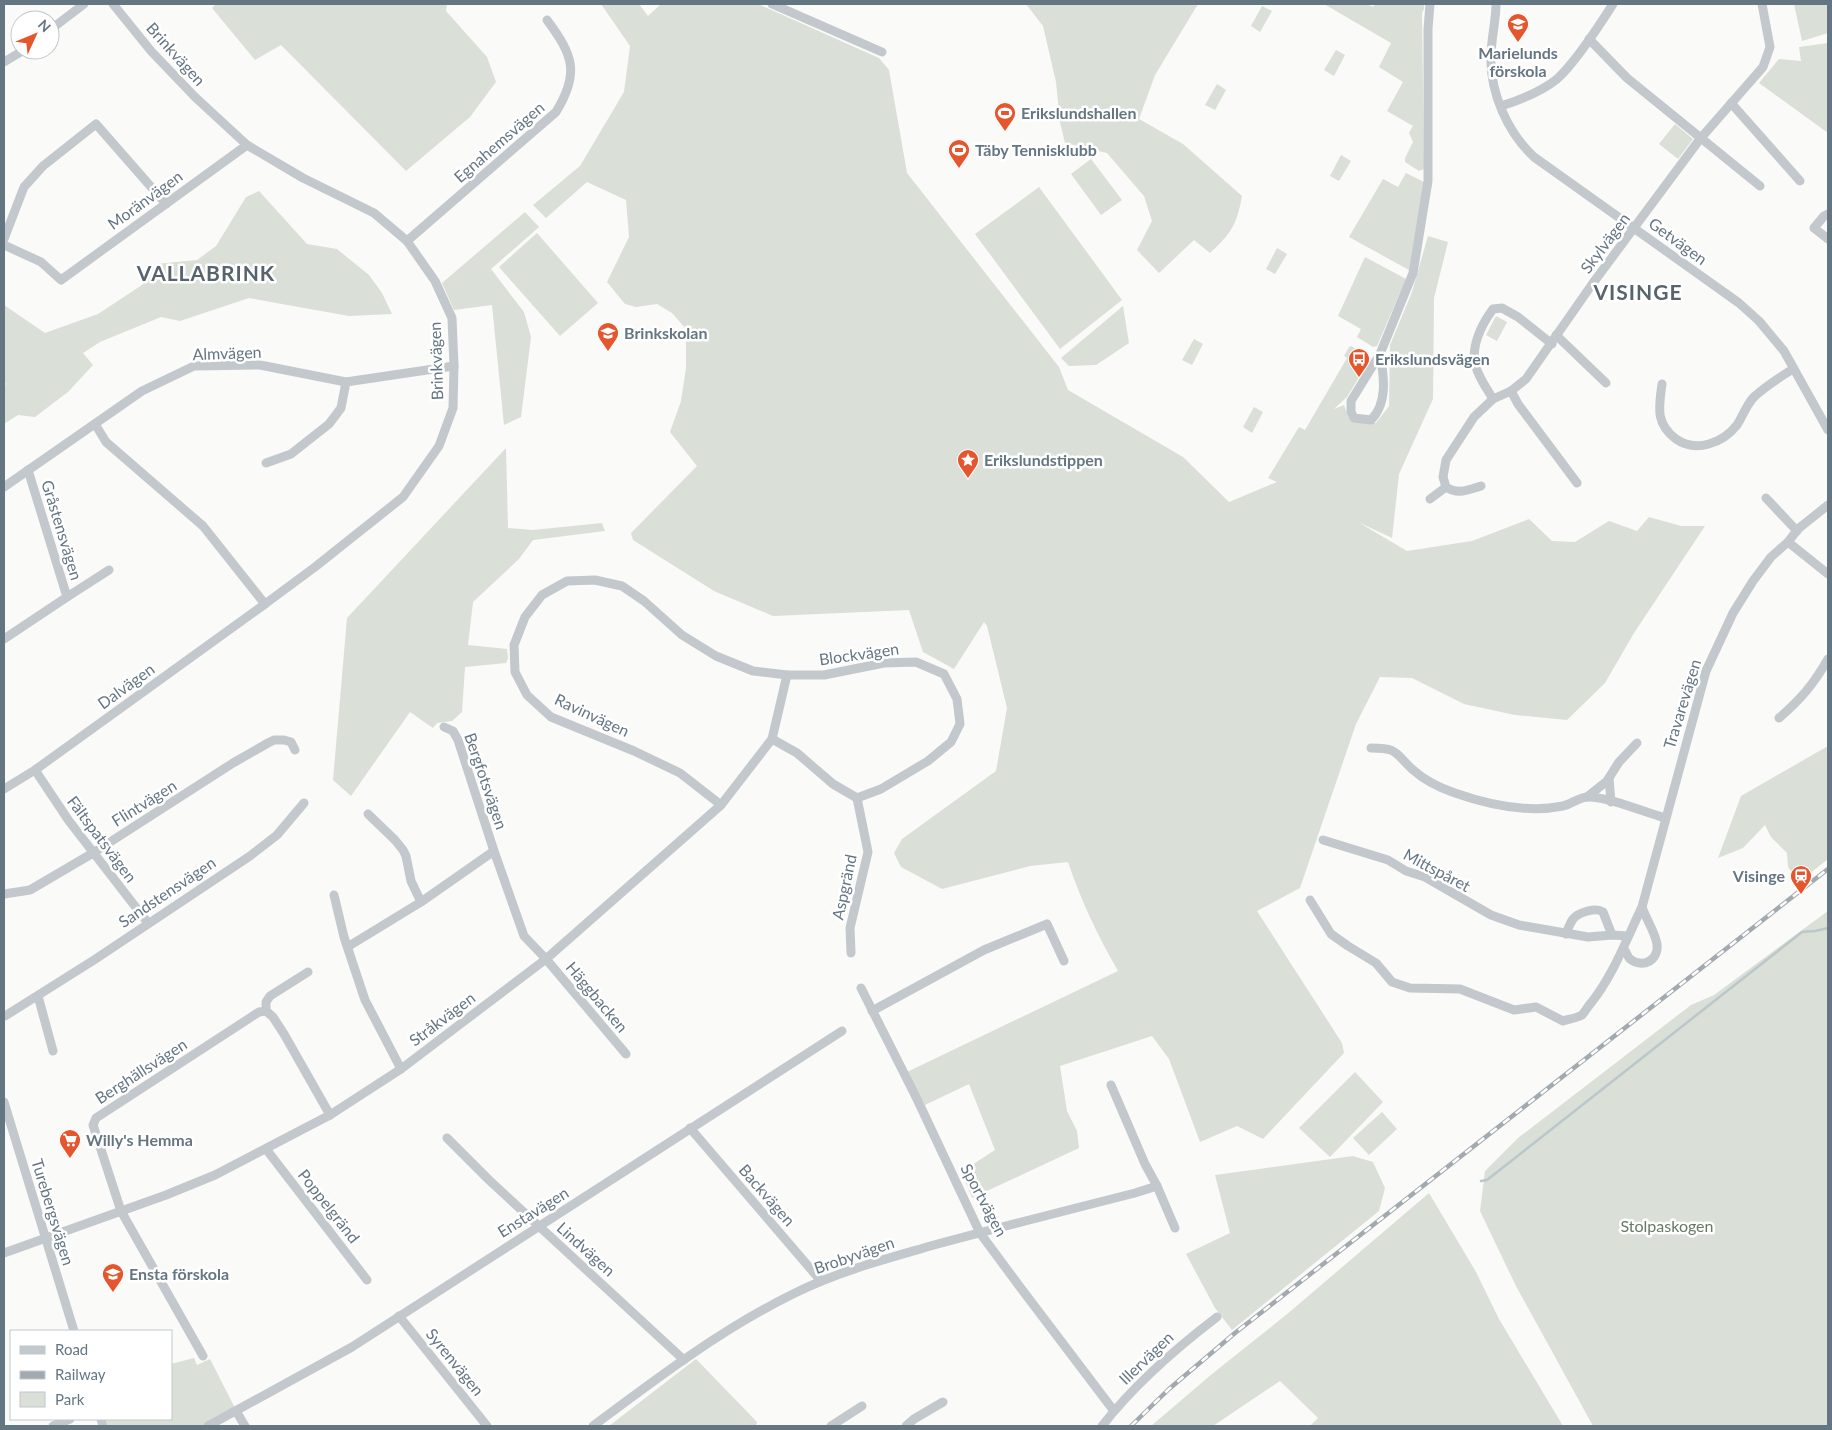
<svg xmlns="http://www.w3.org/2000/svg" width="1832" height="1430" viewBox="0 0 1832 1430" font-family="Lato,sans-serif">
<rect width="100%" height="100%" fill="#fafaf8"/>
<g fill="#dadfd7">
<polygon points="216,4 447,4 446,11 487,57 496,82 470,117 406,171 281,45 255,60 212,8"/>
<path d="M601 4H639L648 16 661 4H758L879 58 889 70 907 173 1059 367 1068 390 1183 457 1229 502 1277 482 1268 478 1299 427 1305 430 1347 358 1344 356 1349 347 1351 346 1367 356 1369 361 1347 397 1334 409 1344 405 1348 417 1376 423 1389 406 1390 345 1412 292 1428 236 1448 242 1434 298 1433 399 1399 474 1392 538 1358 522 1407 551 1472 541 1529 519 1552 541 1575 542 1609 521 1637 531 1649 517 1681 526H1705L1634 633 1605 683 1567 720 1515 715 1464 704 1412 678 1380 677 1356 724 1300 888 1257 911 1342 1043 1344 1053 1263 1139 1237 1126 1200 1142 1169 1059 1152 1036 1060 1066 1067 1111 1077 1131 1079 1148 972 1198 961 1172 995 1150 969 1084 925 1105 907 1072 1118 971C1098 936 1081 901 1068 862L1030 866 942 889 901 867 894 853 902 839 996 771 1007 708 987 626 984 622 954 669 923 652 909 610 773 616 714 591 633 540 631 533 697 466 670 432 681 401 686 368V329L672 313 657 304 636 307 625 304 607 282 629 237 626 200 587 182 546 218 533 205 580 166 624 92 630 46Z"/>
<path d="M1026 4H1198L1155 75 1139 119 1183 144 1242 196C1237 224 1231 234 1210 253L1194 240 1159 273 1137 250 1152 221 1144 196 1107 153 1065 143 1060 122 1056 82 1043 26Z"/>
<polygon points="1324,4 1367,4 1373,7 1375,4 1424,4 1424,9 1422,13 1424,169 1419,171 1405,162 1405,158 1413,142 1409,133 1413,126 1387,111 1403,82 1379,67 1391,43"/>
<polygon points="1794,4 1828,4 1828,33 1802,41"/>
<polygon points="1262,6 1272,11 1260,32 1251,26"/>
<polygon points="1828,43 1828,133 1759,83 1779,59 1801,61 1799,47"/>
<polygon points="1336,50 1345,55 1334,76 1324,70"/>
<polygon points="1217,84 1226,90 1215,110 1205,105"/>
<polygon points="1675,124 1693,139 1678,159 1659,144"/>
<polygon points="1341,155 1351,161 1339,181 1330,176"/>
<polygon points="1091,159 1122,200 1101,215 1071,174"/>
<polygon points="1406,173 1424,182 1409,270 1349,237 1383,179 1398,187"/>
<polygon points="1039,187 1122,300 1060,349 975,234"/>
<polygon points="259,191 307,244 337,249 369,275 382,293 392,314 349,316 249,298 180,321 161,317 100,342 83,353 93,365 68,392 35,417 18,415 4,424 4,386 6,384 4,381 4,305 45,333 98,314 142,285 156,264 197,260 216,246 246,197"/>
<polygon points="525,212 539,227 491,269 524,312 531,337 521,417 504,425 492,305 454,310 442,283"/>
<polygon points="537,233 598,303 560,336 499,267"/>
<polygon points="1277,248 1287,254 1275,274 1266,269"/>
<polygon points="1365,257 1406,279 1377,346 1373,347 1357,337 1361,329 1338,316"/>
<polygon points="1123,306 1129,343 1096,365 1069,366 1061,358"/>
<polygon points="1496,316 1507,322 1497,341 1486,335"/>
<polygon points="1194,339 1203,344 1192,365 1182,360"/>
<polygon points="1254,407 1263,412 1252,433 1243,427"/>
<polygon points="506,448 508,528 533,530 602,523 605,531 533,540 519,559 473,602 468,645 507,649 508,658 506,663 465,667 462,712 452,721 437,723 433,728 410,712 351,796 333,780 347,618"/>
<polygon points="1828,746 1828,859 1799,882 1788,867 1787,853 1771,837 1765,825 1743,848 1718,858 1741,796"/>
<polygon points="1828,911 1828,1426 1593,1426 1516,1286 1480,1211 1485,1171 1518,1138 1691,1005 1714,995"/>
<polygon points="1355,1072 1383,1102 1330,1157 1299,1128"/>
<polygon points="1382,1112 1397,1129 1369,1155 1353,1138"/>
<polygon points="1353,1156 1373,1162 1385,1188 1379,1211 1232,1330 1215,1308 1186,1254 1230,1233 1215,1175"/>
<polygon points="1429,1193 1476,1272 1499,1319 1563,1426 1310,1426 1318,1418 1280,1381 1213,1426 1151,1426 1212,1374 1286,1315"/>
<polygon points="194,1358 197,1365 210,1359 236,1410 203,1426 108,1426 106,1419 171,1419 171,1364"/>
<polygon points="696,1359 757,1422 756,1426 609,1426"/>
</g>
<g fill="none" stroke-linecap="round" stroke-linejoin="round">
<polyline stroke="#bbc7cb" stroke-width="2.5" points="1481,1181 1487,1180 1802,932 1815,931 1828,928"/>
<g stroke="#c3c8cc" stroke-width="9">
<polyline points="772,4 882,52"/>
<path d="M1496 4C1496 21 1491 39 1491 57 1490 93 1508 133 1534 157L1739 303 1759 321 1784 351 1828 430"/>
<polyline points="50,30 84,4"/>
<polyline points="1589,39 1627,78 1760,186"/>
<polyline points="4,62 24,50"/>
<polyline points="1731,103 1800,181"/>
<path d="M1501 106C1520 100 1541 92 1557 79 1576 62 1599 26 1613 4"/>
<polyline points="1828,214 1824,216 1814,228 1828,239"/>
<polyline points="4,239 24,187 43,166 96,124 166,204"/>
<path d="M407 241 556 112C580 73 573 55 547 20"/>
<polyline points="4,245 41,262 61,280 247,145"/>
<polyline points="1556,335 1606,383"/>
<path d="M1380 354C1384 376 1388 403 1371 420L1354 418 1351 412V401L1380 354 1413 273 1428 181V29L1430 4"/>
<path d="M1662 384C1659 407 1655 423 1676 439 1696 453 1723 443 1737 425 1743 416 1747 403 1755 396 1767 385 1780 377 1793 369"/>
<polyline points="1511,391 1518,404 1577,483"/>
<path d="M1493 399C1487 389 1479 378 1476 367 1470 348 1481 325 1493 309L1502 308 1518 317 1552 344"/>
<polyline points="95,424 106,442 203,526 265,604 315,567 403,497 439,446 453,408 454,366 452,318 435,281 407,241 374,213 303,178 247,145 195,97 151,51 113,4"/>
<polyline points="266,463 291,454 329,424 341,408 346,382"/>
<path d="M1481 486C1468 490 1458 495 1446 487L1443 477 1446 460 1474 417 1493 399 1511 391 1526 379 1593 283 1700 139 1763 67 1770 47 1762 4"/>
<polyline points="4,487 142,391 194,366 260,365 346,382 454,366"/>
<polyline points="1766,498 1797,531"/>
<polyline points="1430,499 1446,487"/>
<polyline points="1788,542 1828,574"/>
<polyline points="67,597 109,570"/>
<polyline points="4,639 67,597 28,470"/>
<path d="M1779 718C1801 699 1813 685 1828 659"/>
<polyline points="444,727 453,731 458,740 494,851 524,936 546,959 626,1054"/>
<polyline points="772,739 797,753 833,784 857,798"/>
<path d="M1371 748C1398 748 1394 752 1412 769 1423 779 1440 788 1455 793 1489 805 1528 813 1563 806 1571 804 1580 797 1588 797 1609 797 1644 812 1665 818"/>
<polyline points="35,770 69,821 148,923"/>
<polyline points="1609,778 1611,802"/>
<polyline points="4,789 35,770 265,604"/>
<polyline points="1587,797 1607,781 1619,762 1637,743"/>
<polyline points="721,805 680,773 634,751 551,717 527,695 515,672 514,645 525,617 542,595 567,581 595,580 622,586 644,601 682,635 716,656 753,671 787,675 824,675 884,663 916,662 944,674 957,699 960,724 951,742 928,761 881,789 857,798"/>
<polyline points="368,814 395,840 403,850 406,856 411,881 421,902"/>
<polyline points="1323,840 1388,860 1406,871 1425,877 1491,915 1519,925 1588,937 1612,935 1628,936"/>
<polyline points="4,894 30,890 93,853 233,763 268,743 274,740 284,740 291,742 295,750"/>
<polyline points="334,895 344,937 365,1000 401,1069"/>
<path d="M1310 900 1331 934 1348 946 1376 963 1392 982 1410 988 1460 989 1514 1010 1536 1007 1563 1021C1569 1019 1577 1018 1582 1015 1585 1012 1588 1006 1591 1003 1614 974 1626 940 1642 907L1706 671 1733 613 1753 581 1771 557 1788 542 1798 529 1828 505"/>
<path d="M1566 934C1568 929 1570 923 1573 919 1579 912 1596 907 1603 912L1612 935"/>
<polyline points="349,946 421,902 494,851"/>
<path d="M1624 949C1626 952 1628 957 1630 959 1643 969 1659 960 1657 944 1655 932 1646 919 1642 907"/>
<polyline points="851,953 850,928 868,852 857,798"/>
<polyline points="861,988 917,1099 980,1233 1020,1287 1114,1411"/>
<polyline points="38,996 53,1051"/>
<polyline points="266,1011 273,1017 284,1034 330,1115"/>
<polyline points="872,1011 984,950 1047,924 1064,961"/>
<polyline points="5,1016 94,960 250,856 277,835 304,803"/>
<polyline points="4,1102 74,1331"/>
<polyline points="690,1128 821,1281"/>
<polyline points="447,1138 489,1180 684,1360"/>
<polyline points="266,1149 367,1280"/>
<polyline points="1157,1186 1175,1228"/>
<polyline points="4,1253 166,1195 215,1175 330,1115 401,1069 546,959 721,805 772,739 787,675"/>
<polyline points="399,1316 487,1426"/>
<polyline points="203,1356 121,1211 93,1125 96,1118 259,1012 266,1011 266,1002 270,996 308,972"/>
<polyline points="236,1411 245,1426"/>
<polyline points="101,1419 103,1426"/>
<polyline points="53,1426 70,1419"/>
<polyline points="208,1426 352,1347 842,1031"/>
<path d="M593 1426C657 1378 723 1328 795 1293 839 1271 886 1259 934 1245 1001 1227 1068 1210 1135 1193L1157 1186 1145 1164 1111 1085"/>
<polyline points="831,1426 862,1406"/>
<polyline points="906,1426 914,1419 943,1402"/>
<path d="M1102 1426C1134 1385 1175 1349 1217 1317"/>
</g>
<g stroke="#a2aab0" stroke-width="4.5">
<polyline id="rail" points="1131,1426 1169,1389 1235,1333 1828,869"/>
</g>
<use href="#rail" stroke="#fff" stroke-width="2.5" stroke-dasharray="8" stroke-linecap="butt"/>
</g>
<defs>
<g id="school-pin" transform="scale(1.125)"><path d="M0 17L-7.5 6A9.5 9.5 0 1 1 7.5 6Z" fill="#e4572e" stroke="#fff"/><path d="M0-5L7-2L0 1L-7-2ZM-4 1L0 2.5L4 1V4Q0 6-4 4Z" fill="#fff"/></g>
<g id="stadium-pin" transform="scale(1.125)"><path d="M0 17L-7.5 6A9.5 9.5 0 1 1 7.5 6Z" fill="#e4572e" stroke="#fff"/><path d="M0-5a6.5 5 0 1 0 0 10a6.5 5 0 1 0 0-10ZM-3.5-1.8h7v3.6h-7Z" fill="#fff"/></g>
<g id="bus-pin" transform="scale(1.125)"><path d="M0 17L-7.5 6A9.5 9.5 0 1 1 7.5 6Z" fill="#e4572e" stroke="#fff"/><path d="M-5-6H5V4H4V6H2V4H-2V6H-4V4H-5ZM-3.5-4V0h7V-4ZM-3.5 1.2v1.5H-2V1.2ZM2 1.2v1.5H3.5V1.2Z" fill="#fff"/></g>
<g id="sight-pin" transform="scale(1.125)"><path d="M0 17L-7.5 6A9.5 9.5 0 1 1 7.5 6Z" fill="#e4572e" stroke="#fff"/><path d="M0-6L1.8-2.2L6-1.7L2.9 1.2L3.7 5.4L0 3.3L-3.7 5.4L-2.9 1.2L-6-1.7L-1.8-2.2Z" fill="#fff"/></g>
<g id="station-pin" transform="scale(1.125)"><path d="M0 17L-7.5 6A9.5 9.5 0 1 1 7.5 6Z" fill="#e4572e" stroke="#fff"/><path d="M-3-6H3Q5-6 5-4V2Q5 4 3 4L4.5 6H3L1.5 4h-3L-3 6H-4.5L-3 4Q-5 4-5 2V-4Q-5-6-3-6ZM-3.5-4v3h7v-3ZM-3.5 1v1.5H-2V1ZM2 1v1.5H3.5V1Z" fill="#fff"/></g>
<g id="supermarket-pin" transform="scale(1.125)"><path d="M0 17L-7.5 6A9.5 9.5 0 1 1 7.5 6Z" fill="#e4572e" stroke="#fff"/><path d="M-6-5.5h2.5l.6 2H6L4.5 2H-2.5L-4.4-4H-6ZM-1.5 3.2a1.3 1.3 0 1 0 .1 0ZM3 3.2a1.3 1.3 0 1 0 .1 0Z" fill="#fff"/></g>
</defs>
<g fill-rule="evenodd">
<use href="#school-pin" x="1518" y="24"/>
<use href="#stadium-pin" x="1005" y="113"/>
<use href="#stadium-pin" x="959" y="150"/>
<use href="#school-pin" x="608" y="333"/>
<use href="#bus-pin" x="1359" y="359"/>
<use href="#sight-pin" x="968" y="460"/>
<use href="#station-pin" x="1801" y="876"/>
<use href="#supermarket-pin" x="70" y="1140"/>
<use href="#school-pin" x="113" y="1274"/>
</g>
<g text-anchor="middle" stroke-width="5" stroke-linejoin="round" paint-order="stroke">
<g font-size="16" font-weight="bold" fill="#657683" stroke="#fff" text-anchor="start">
<text x="1518" y="59" text-anchor="middle">Marielunds<tspan x="1518" dy="18">förskola</tspan></text>
<text x="1021" y="119">Erikslundshallen</text>
<text x="975" y="156">Täby Tennisklubb</text>
<text x="624" y="339">Brinkskolan</text>
<text x="1375" y="365">Erikslundsvägen</text>
<text x="984" y="466">Erikslundstippen</text>
<text x="1785" y="882" text-anchor="end">Visinge</text>
<text x="86" y="1146">Willy's Hemma</text>
<text x="129" y="1280">Ensta förskola</text>
</g>
<g font-size="16" fill="#657683" stroke="#fff">
<text transform="translate(176 54) rotate(48)" y="6">Brinkvägen</text>
<text transform="translate(499 142) rotate(-41)" y="6">Egnahemsvägen</text>
<text transform="translate(145 200) rotate(-36)" y="6">Moränvägen</text>
<text transform="translate(1678 241) rotate(36)" y="6">Getvägen</text>
<text transform="translate(1605 243) rotate(-53)" y="6">Skylvägen</text>
<text transform="translate(227 353) rotate(-2)" y="6">Almvägen</text>
<text transform="translate(436 361) rotate(-92)" y="6">Brinkvägen</text>
<text transform="translate(62 530) rotate(73)" y="6">Gråstensvägen</text>
<text transform="translate(859 654) rotate(-8)" y="6">Blockvägen</text>
<text transform="translate(126 686) rotate(-36)" y="6">Dalvägen</text>
<text transform="translate(1682 704) rotate(-73)" y="6">Travarevägen</text>
<text transform="translate(592 715) rotate(25)" y="6">Ravinvägen</text>
<text transform="translate(486 781) rotate(71)" y="6">Bergfotsvägen</text>
<text transform="translate(144 803) rotate(-32)" y="6">Flintvägen</text>
<text transform="translate(102 839) rotate(53)" y="6">Fältspatsvägen</text>
<text transform="translate(1437 870) rotate(28)" y="6">Mittspåret</text>
<text transform="translate(844 887) rotate(-78)" y="6">Aspgränd</text>
<text transform="translate(167 892) rotate(-34)" y="6">Sandstensvägen</text>
<text transform="translate(597 997) rotate(50)" y="6">Häggbacken</text>
<text transform="translate(442 1019) rotate(-37)" y="6">Stråkvägen</text>
<text transform="translate(141 1071) rotate(-33)" y="6">Berghällsvägen</text>
<text transform="translate(767 1195) rotate(49)" y="6">Backvägen</text>
<text transform="translate(984 1200) rotate(62)" y="6">Sportvägen</text>
<text transform="translate(329 1206) rotate(52)" y="6">Poppelgränd</text>
<text transform="translate(53 1212) rotate(73)" y="6">Turebergsvägen</text>
<text transform="translate(533 1212) rotate(-32)" y="6">Enstavägen</text>
<text transform="translate(586 1249) rotate(42)" y="6">Lindvägen</text>
<text transform="translate(854 1255) rotate(-19)" y="6">Brobyvägen</text>
<text transform="translate(1146 1358) rotate(-44)" y="6">Illervägen</text>
<text transform="translate(455 1362) rotate(51)" y="6">Syrenvägen</text>
</g>
<g font-size="16" fill="#687a64" stroke="#fff">
<text x="1667" y="1232">Stolpaskogen</text>
</g>
<g font-size="21" font-weight="bold" letter-spacing="1" fill="#57646e" stroke="#fff">
<text x="206" y="281">VALLABRINK</text>
<text x="1638" y="300">VISINGE</text>
</g>
</g>
<rect width="1832" height="1430" fill="none" stroke="#657683" stroke-width="10"/>
<rect x="10" y="1330" width="162" height="90" fill="#ffffff" stroke="#c1c8cd"/>
<rect x="20" y="1346" width="25" height="8" fill="#c3c8cc" stroke="#c1c8cd"/>
<text x="55" y="1355" font-size="15" fill="#657683">Road</text>
<rect x="20" y="1371" width="25" height="8" fill="#a2aab0" stroke="#c1c8cd"/>
<text x="55" y="1380" font-size="15" fill="#657683">Railway</text>
<rect x="20" y="1392" width="25" height="15" fill="#dadfd7" stroke="#c1c8cd"/>
<text x="55" y="1405" font-size="15" fill="#657683">Park</text>
<g transform="translate(35 35) rotate(46)"><circle r="24" fill="#ffffff" stroke="#c1c8cd"/>
<path d="M0-4L9 19L0 12L-9 19Z" fill="#e4572e"/>
<text y="-8" font-size="14" font-weight="bold" text-anchor="middle" fill="#657683">N</text>
</g>
</svg>
